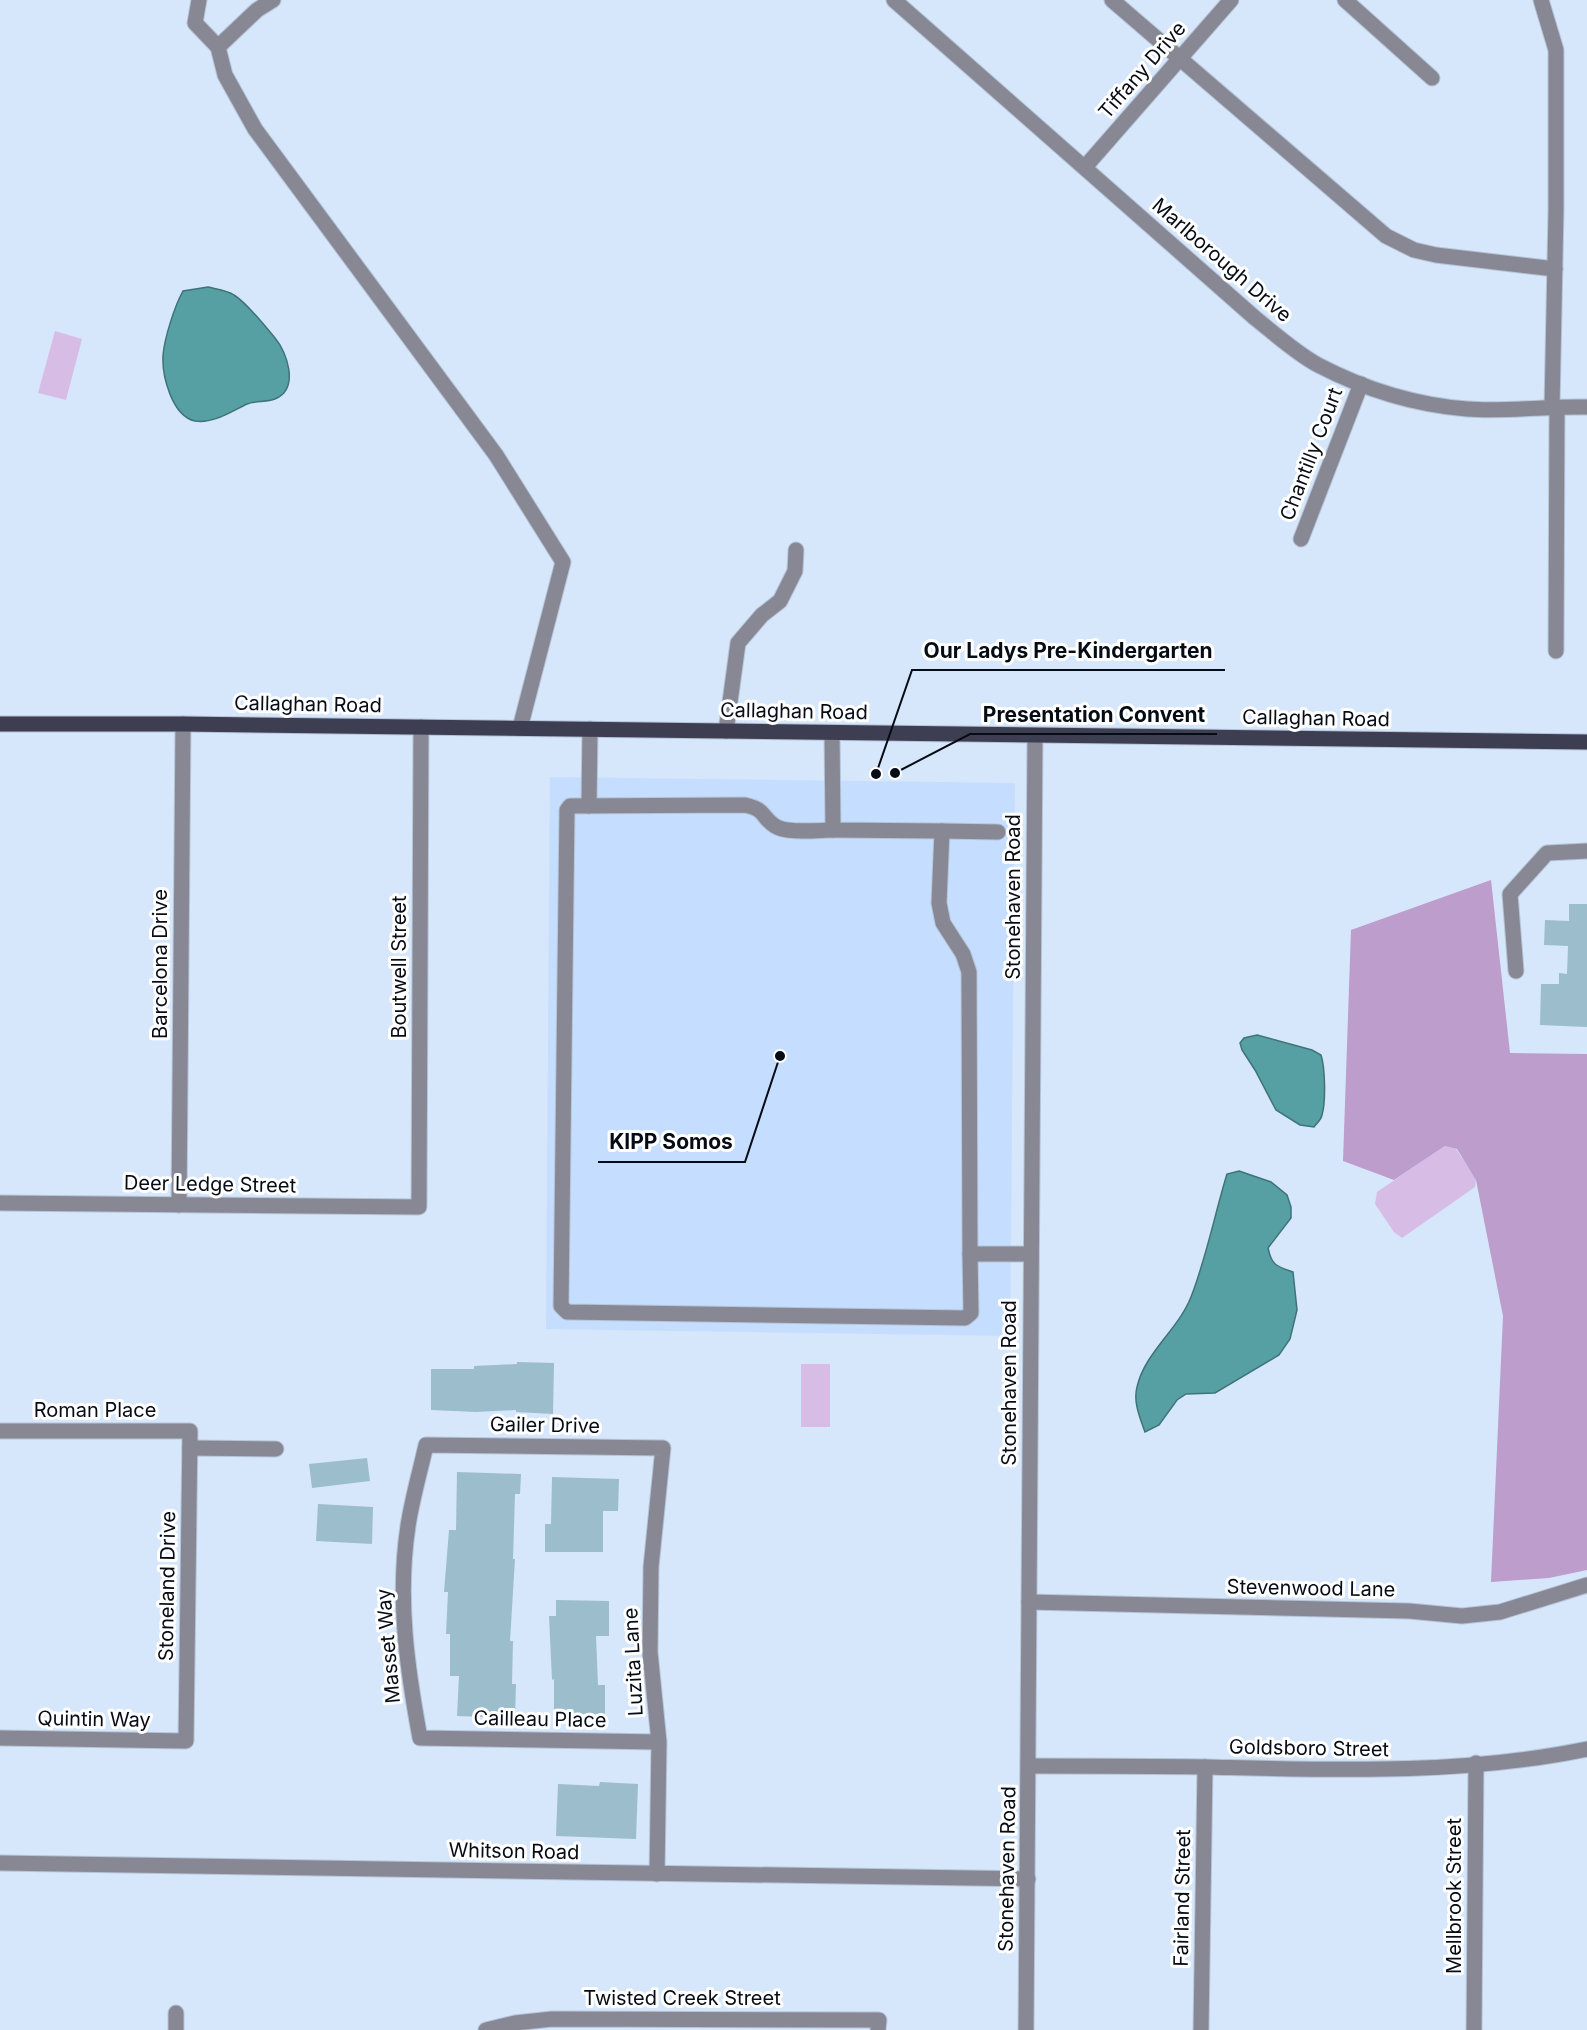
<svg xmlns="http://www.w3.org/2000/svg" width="1587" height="2030" viewBox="0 0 1587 2030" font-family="Inter,sans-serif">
<rect width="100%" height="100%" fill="#d6e6fb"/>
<polygon fill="#c5ddfe" points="550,777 1015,783 1010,1336 546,1329"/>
<g fill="#d7bde6">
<polygon points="55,331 82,339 66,400 38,393"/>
<polygon points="1445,1146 1456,1149 1476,1179 1475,1187 1402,1238 1394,1232 1375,1204 1377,1192"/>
<rect x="801" y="1364" width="29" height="63"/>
</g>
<polygon fill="#bc9dcc" points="1491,880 1510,1053 1587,1054 1587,1570 1549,1578 1491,1582 1503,1316 1476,1180 1457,1149 1445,1146 1394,1180 1343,1161 1351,930"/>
<g fill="#56a0a3" stroke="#3e7478" stroke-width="1.5">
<path d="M208 287C216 289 227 290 234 295 247 303 265 326 275 338 287 352 299 387 277 398 268 403 256 400 247 404 232 411 213 424 195 421 172 416 162 376 163 356 164 339 175 305 183 291Z"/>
<path d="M1257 1035 1312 1050 1321 1055C1325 1067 1326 1102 1322 1115 1321 1120 1317 1123 1314 1127L1300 1125 1276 1110 1255 1070 1242 1050 1240 1043 1244 1038Z"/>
<path d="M1239 1171 1271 1182 1287 1195 1291 1207V1218L1268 1248C1272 1266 1276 1266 1293 1272L1297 1310 1290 1339 1279 1355 1215 1393 1186 1394 1177 1400 1159 1425 1145 1432C1140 1418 1133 1402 1137 1387 1145 1352 1178 1330 1191 1297 1206 1259 1215 1213 1227 1174Z"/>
</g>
<g fill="#9cbdcc">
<polygon points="1569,904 1587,904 1587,1027 1540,1025 1541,984 1559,984 1559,973 1567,974 1568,946 1544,945 1545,920 1569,921"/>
<polygon points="517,1362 554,1363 553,1414 516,1412 516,1410 476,1412 431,1410 431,1369 474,1369 474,1366 517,1364"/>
<polygon points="367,1458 370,1481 312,1488 309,1464"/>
<polygon points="457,1472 521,1474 520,1494 515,1494 513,1559 515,1559 510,1641 513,1641 512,1684 516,1684 515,1718 457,1716 459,1676 450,1676 450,1634 446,1634 448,1592 444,1592 449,1530 456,1530"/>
<polygon points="552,1477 619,1479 618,1511 603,1511 603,1552 545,1552 545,1524 551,1524"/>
<polygon points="318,1504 373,1507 372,1544 316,1541"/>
<polygon points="556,1600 609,1601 609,1636 596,1636 598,1685 605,1685 605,1714 580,1714 580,1720 554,1719 554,1679 552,1680 549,1616 556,1616"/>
<polygon points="600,1782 638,1784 636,1839 556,1836 558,1784 599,1786"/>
</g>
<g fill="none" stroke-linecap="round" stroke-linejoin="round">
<g stroke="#b5c3d6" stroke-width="17">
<g id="minor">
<polyline points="199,0 195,23 218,47 225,75 255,129 496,455 563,562 520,728"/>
<path d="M894 0 1255 318C1275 334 1296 353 1318 365 1364 389 1416 405 1467 409 1507 412 1547 406 1587 407"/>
<polyline points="1112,0 1386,236 1414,250 1436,255 1555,269"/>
<polyline points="1345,0 1432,78"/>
<polyline points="1541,0 1556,50 1556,210 1552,407"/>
<polyline points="218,47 257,10 273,0"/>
<polyline points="1085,167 1231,0"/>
<polyline points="1301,539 1361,384"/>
<polyline points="1556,651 1557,407"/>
<polyline points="726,731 738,643 762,615 780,601 795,571 796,550"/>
<polyline points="832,733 833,830 942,831 939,903 943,923 963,954 969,972 970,1254 1030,1254"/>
<polyline points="589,806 590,729"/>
<path d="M833 830C819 830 787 834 775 826 760 816 767 810 745 805L570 806 567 810 561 1306 567 1312 965 1318 971 1313 970 1254"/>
<polyline points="942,831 998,832"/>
<polyline points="1516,971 1510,894 1547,853 1587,851"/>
<polyline points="0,1203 419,1207 421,727"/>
<polyline points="179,1205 183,724"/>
<polyline points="0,1431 190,1431 186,1741 0,1738"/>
<polyline points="190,1448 276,1449"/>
<polyline points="1029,1602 1409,1611 1462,1616 1500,1612 1587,1585"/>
<path d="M1029 1766C1088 1766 1147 1766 1206 1767 1334 1770 1461 1775 1587 1749"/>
<polyline points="0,1863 1028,1879"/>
<path d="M657 1874 659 1742 650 1652 651 1567 663 1448 426 1445C420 1472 412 1499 408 1526 397 1598 407 1668 420 1738L659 1742"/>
<polyline points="176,2030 176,2013"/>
<polyline points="486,2030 515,2023 552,2019 879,2020 878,2030"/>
<polyline points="1026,2030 1035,736"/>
<polyline points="1201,2030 1205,1767"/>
<polyline points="1474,2030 1476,1763"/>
</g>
</g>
<g stroke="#b5c3d6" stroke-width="17">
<polyline id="major" points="0,724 183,724 1587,742"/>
</g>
<use href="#minor" stroke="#878894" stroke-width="15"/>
<use href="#major" stroke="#3e3e53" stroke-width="15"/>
</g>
<g text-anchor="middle" stroke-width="6" stroke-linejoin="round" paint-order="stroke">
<g font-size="20" fill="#060c15" stroke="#fff">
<text transform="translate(1142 70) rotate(-49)" y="7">Tiffany Drive</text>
<text transform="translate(1222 260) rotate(41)" y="7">Marlborough Drive</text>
<text transform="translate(1311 454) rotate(-69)" y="7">Chantilly Court</text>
<text transform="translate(308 704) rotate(1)" y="7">Callaghan Road</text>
<text transform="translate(794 711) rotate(1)" y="7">Callaghan Road</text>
<text transform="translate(1316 718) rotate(1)" y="7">Callaghan Road</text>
<text transform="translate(1013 897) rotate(-90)" y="7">Stonehaven Road</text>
<text transform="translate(160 964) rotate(-90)" y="7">Barcelona Drive</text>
<text transform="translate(399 967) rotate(-90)" y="7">Boutwell Street</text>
<text transform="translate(210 1184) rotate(1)" y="7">Deer Ledge Street</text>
<text transform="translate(1009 1383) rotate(-90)" y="7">Stonehaven Road</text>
<text x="95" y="1417">Roman Place</text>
<text transform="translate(545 1425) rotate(1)" y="7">Gailer Drive</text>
<text transform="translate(167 1586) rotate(-89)" y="7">Stoneland Drive</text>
<text transform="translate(1311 1588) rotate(1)" y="7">Stevenwood Lane</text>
<text transform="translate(388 1646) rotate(-95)" y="7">Masset Way</text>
<text transform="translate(633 1662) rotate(-93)" y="7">Luzita Lane</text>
<text transform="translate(94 1719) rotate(1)" y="7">Quintin Way</text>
<text transform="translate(540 1719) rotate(1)" y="7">Cailleau Place</text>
<text transform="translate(1309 1748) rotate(1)" y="7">Goldsboro Street</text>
<text transform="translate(514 1851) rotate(1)" y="7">Whitson Road</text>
<text transform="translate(1007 1869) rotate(-89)" y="7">Stonehaven Road</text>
<text transform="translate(1454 1896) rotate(-90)" y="7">Mellbrook Street</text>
<text transform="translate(1182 1898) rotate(-89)" y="7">Fairland Street</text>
<text x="682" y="2005">Twisted Creek Street</text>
</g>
</g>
<path fill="none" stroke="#060c15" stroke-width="2" d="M876 774L912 670H1225M895 773L970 734H1217M780 1056L745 1162H598"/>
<g fill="#060c15" stroke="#fff" stroke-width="2">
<circle cx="876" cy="774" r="6"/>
<circle cx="895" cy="773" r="6"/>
<circle cx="780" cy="1056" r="6"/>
</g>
<g font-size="21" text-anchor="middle" font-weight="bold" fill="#060c15" stroke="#fff" stroke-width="6" stroke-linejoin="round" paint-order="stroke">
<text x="1068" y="658">Our Ladys Pre-Kindergarten</text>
<text x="1094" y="722">Presentation Convent</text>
<text x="671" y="1149">KIPP Somos</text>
</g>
</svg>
